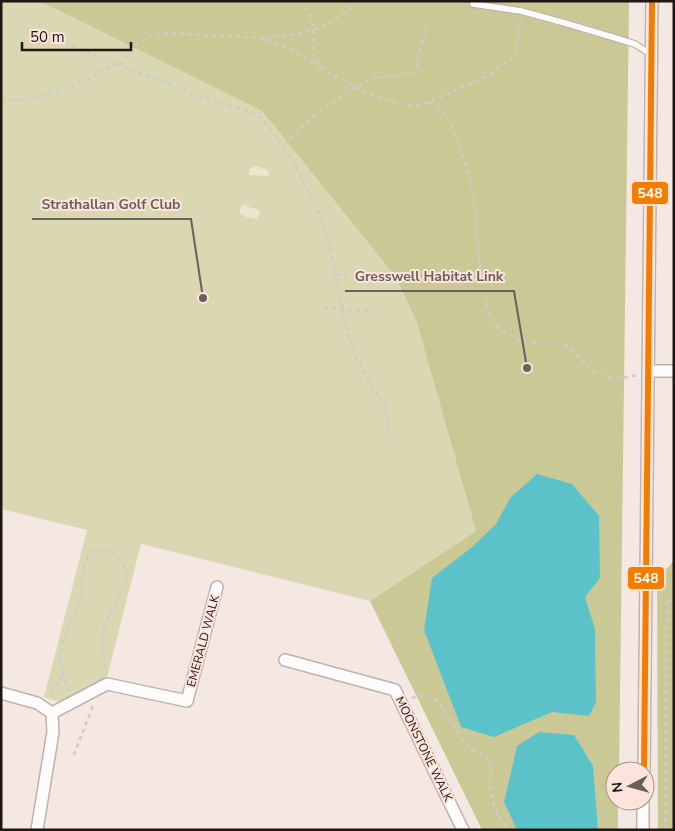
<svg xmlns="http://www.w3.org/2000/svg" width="675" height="831" viewBox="0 0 675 831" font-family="'Nunito Sans',sans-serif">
<rect width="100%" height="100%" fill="#f5e8e3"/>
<polygon fill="#dad8b2" points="1,1 39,1 262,111 395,276 416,320 476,531 370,601 141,544 107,677 62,703 44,697 87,530 1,509"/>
<g fill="#cac995">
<polygon points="39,1 629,1 619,771 615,771 615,801 618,801 618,830 482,830 370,601 476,531 416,320 395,276 262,111"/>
<polygon points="674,560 674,830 658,830 657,581"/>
</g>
<g fill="#efe4cd">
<polygon points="255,166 268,170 269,176 249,175 249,170"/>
<polygon points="242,205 246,205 251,208 258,209 260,214 256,219 246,217 240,213 240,209"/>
</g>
<g fill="#5cc2ca">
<polygon points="537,474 572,484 599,516 600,578 585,597 595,629 596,702 589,716 552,712 494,737 461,727 424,630 432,578 471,548 496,524 510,498"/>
<polygon points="539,732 574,735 593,766 598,830 517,830 504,802 517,746"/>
</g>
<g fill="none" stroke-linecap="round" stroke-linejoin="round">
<g stroke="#bcb2ae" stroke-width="8">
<polyline id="lane" points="473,4 521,11 565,23 622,40 635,44 652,55"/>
</g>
<g stroke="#bcb2ae" stroke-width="14">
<g id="street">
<polyline points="648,371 674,371"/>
<polyline points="285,660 395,690 463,830"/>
<polyline points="1,693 37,703 52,713"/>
<polyline points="52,713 107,684 187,701 217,587"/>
<polyline points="644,771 652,1"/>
<polyline points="37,830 53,732 52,713"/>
<polyline points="643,830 643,801"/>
</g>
</g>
<g stroke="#cfcbc8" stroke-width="2.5" stroke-dasharray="4 4" stroke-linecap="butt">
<polyline points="301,1 307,9 313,23 314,34 312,52 317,62 329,73 374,96 389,101 405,105 418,105 429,102 488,76 514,56 516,52 520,20"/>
<path d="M267 38C309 33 326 31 358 1"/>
<polyline points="64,43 199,96 254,113 265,121 295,164 322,220 329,244 348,335 355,356 385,407 387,416 387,435"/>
<path d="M121 65C133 45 142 36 166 33L263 38 293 51 322 68"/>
<path d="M1 100C42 101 82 84 117 63"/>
<path d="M429 102C446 109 451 124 457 140 464 158 470 175 473 194 478 224 478 308 498 327 509 338 528 343 543 344 551 345 563 342 569 347 577 353 583 362 590 369 602 381 622 379 637 375"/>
<polyline points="284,145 298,130 318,112 350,91 374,78 415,73 427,23"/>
<polyline points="336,275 369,275"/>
<polyline points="324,308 379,312"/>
<path d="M69 691C65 679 60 667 61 654 62 634 77 615 81 595 83 579 82 565 91 551 102 549 108 549 116 556 142 577 111 603 105 625 101 641 104 656 106 671"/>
<polyline points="52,693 63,675"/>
<polyline points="412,698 425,694 438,701 469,749 484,755 490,760 491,768 490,787 494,807 507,830"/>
<polyline points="74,755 93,705"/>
<polyline points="665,830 667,599 674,603"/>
</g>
<use href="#lane" stroke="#fefcfb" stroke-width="5.5"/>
<use href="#street" stroke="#fefcfb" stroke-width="11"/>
<g stroke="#fde4db" stroke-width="10">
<polyline id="bus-1" points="644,771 652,1"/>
</g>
<use href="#bus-1" stroke="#f47d01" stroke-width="6"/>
</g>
<g text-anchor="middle" stroke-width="4" stroke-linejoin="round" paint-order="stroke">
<g font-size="12" fill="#1f1714" stroke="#fde4db">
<text transform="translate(203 641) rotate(-75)" y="4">EMERALD WALK</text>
<text transform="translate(424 749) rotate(64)" y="4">MOONSTONE WALK</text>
</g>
</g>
<path fill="none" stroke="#6a605c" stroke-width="2" d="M203 298L191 219H32M527 368L514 291H345"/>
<g fill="#6a605c" stroke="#fde4db" stroke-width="2">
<circle cx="203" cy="298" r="5"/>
<circle cx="527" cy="368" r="5"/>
</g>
<g font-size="14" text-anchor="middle" font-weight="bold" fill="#6a605c" stroke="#fde4db" stroke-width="4" stroke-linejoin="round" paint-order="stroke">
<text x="111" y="209">Strathallan Golf Club</text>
<text x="429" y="281">Gresswell Habitat Link</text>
</g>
<g stroke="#fde4db" stroke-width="2">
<rect x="631" y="181" width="38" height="24" rx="5" fill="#f47d01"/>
<rect x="627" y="566" width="38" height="24" rx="5" fill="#f47d01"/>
</g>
<g font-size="14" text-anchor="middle" font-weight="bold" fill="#fff">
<text x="650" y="198">548</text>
<text x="646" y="583">548</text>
</g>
<rect width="675" height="831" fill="none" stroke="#1f1714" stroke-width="5"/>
<g transform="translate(630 786) rotate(264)"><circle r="24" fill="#fde4db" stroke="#a4928b"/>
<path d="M0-4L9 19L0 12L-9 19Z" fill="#6a605c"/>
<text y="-8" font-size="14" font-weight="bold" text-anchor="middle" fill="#1f1714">N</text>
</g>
<path d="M22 42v8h109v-8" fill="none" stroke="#1f1714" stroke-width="2.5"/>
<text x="30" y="42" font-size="15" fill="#1f1714" stroke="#fde4db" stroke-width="4" paint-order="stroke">50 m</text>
</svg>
